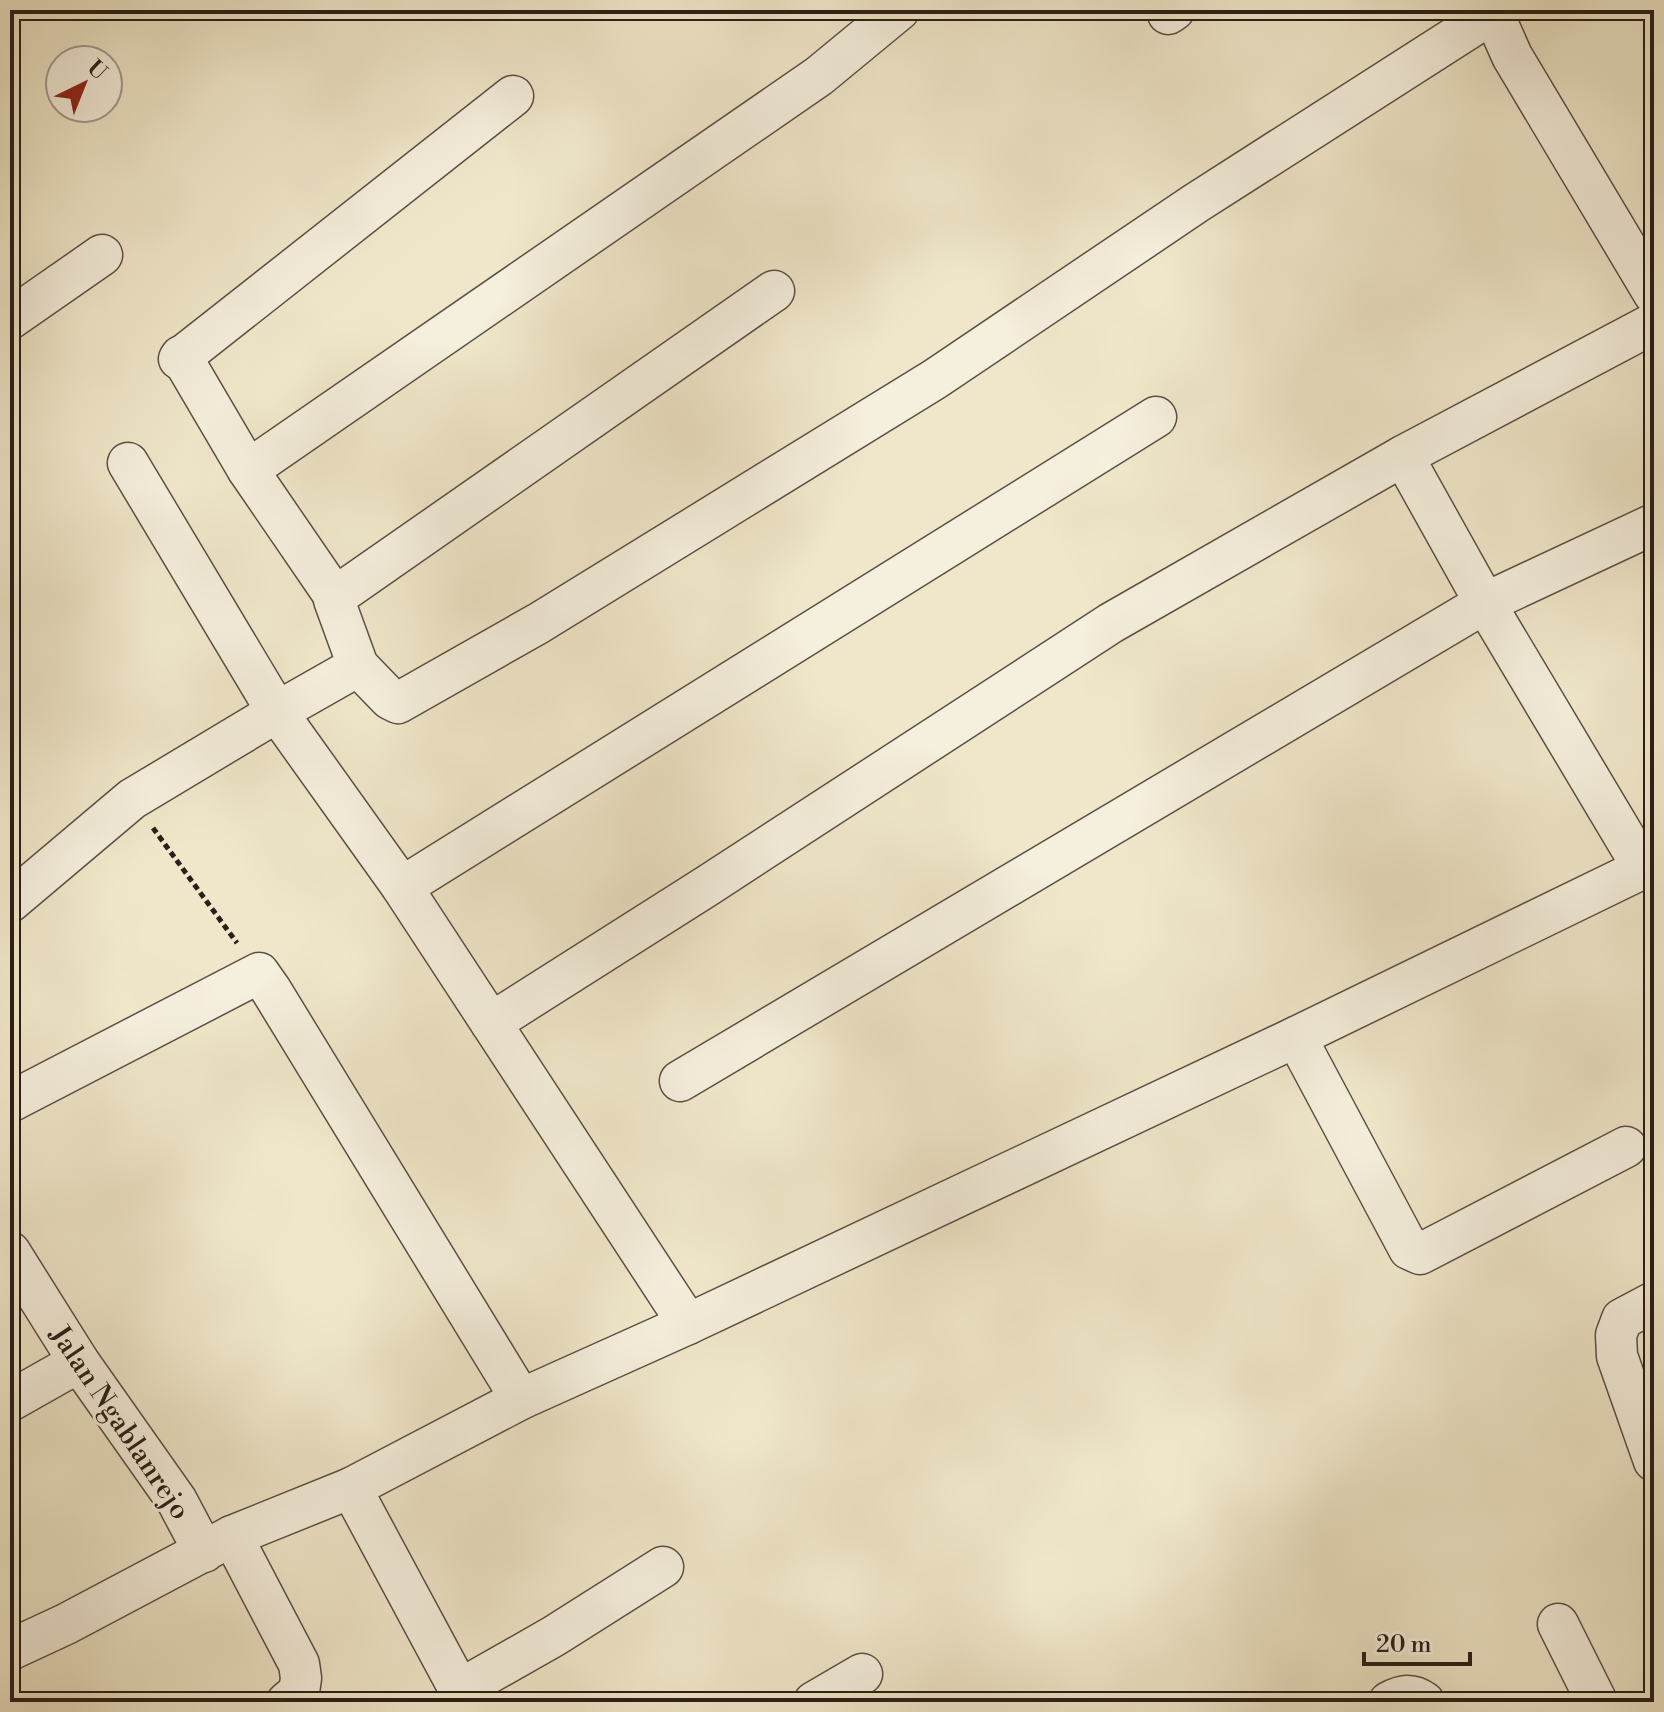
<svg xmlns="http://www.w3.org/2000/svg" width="1664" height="1712" viewBox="0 0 1664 1712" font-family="'Libre Bodoni',serif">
<rect width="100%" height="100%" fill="#f0e7ca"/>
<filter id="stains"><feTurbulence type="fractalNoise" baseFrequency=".0025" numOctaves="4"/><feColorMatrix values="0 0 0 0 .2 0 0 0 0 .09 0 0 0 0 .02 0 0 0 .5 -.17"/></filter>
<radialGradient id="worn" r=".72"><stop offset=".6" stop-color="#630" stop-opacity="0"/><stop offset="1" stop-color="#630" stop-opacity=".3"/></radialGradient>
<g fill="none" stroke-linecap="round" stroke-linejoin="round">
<g stroke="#5b5044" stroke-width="43">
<g id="minor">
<polyline points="1498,10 1493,13 1512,56 1654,294"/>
<polyline points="1168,14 1174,10"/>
<polyline points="10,319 102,255"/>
<polyline points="181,356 248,470 335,597"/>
<polyline points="179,359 513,96"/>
<polyline points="128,463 277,712 402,887 688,1324"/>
<polyline points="248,470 819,76 899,10"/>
<polyline points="358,666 334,600 335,597 774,291"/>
<polyline points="1643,868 1485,603 1403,456 1654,323"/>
<polyline points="402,887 1156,417"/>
<polyline points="10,902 132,799 277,712 358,666 390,699 398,703 539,623 935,379 1196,203 1493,13 1491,10"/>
<polyline points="491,1023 707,886 1111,623 1403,456"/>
<polyline points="1296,1037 1409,1249 1420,1254 1626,1147"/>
<polyline points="680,1081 1485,603 1654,524"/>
<polyline points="10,1102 259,973 271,990 521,1399"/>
<polyline points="10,1252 79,1362 177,1501 204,1552"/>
<polyline points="1654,1302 1622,1319 1616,1335 1617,1356 1654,1461"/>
<polyline points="10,1401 79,1362"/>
<polyline points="351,1488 466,1702"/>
<polyline points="232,1536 299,1664 301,1678 299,1692 287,1702"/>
<polyline points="1558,1624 1597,1702"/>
<polyline points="10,1650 66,1624 232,1536 351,1488 521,1399 688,1324 1296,1037 1654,863"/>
<polyline points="459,1690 554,1636 663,1567"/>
<polyline points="814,1702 862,1674"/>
<path d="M1389 1702C1402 1695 1412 1693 1424 1702"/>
</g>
</g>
<polyline stroke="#291e18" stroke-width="5" stroke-dasharray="6 4" stroke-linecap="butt" points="153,828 237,943"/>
<use href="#minor" stroke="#f5efdd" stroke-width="40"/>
</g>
<g text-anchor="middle" stroke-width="6" stroke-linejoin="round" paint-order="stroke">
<g font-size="28" fill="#291e18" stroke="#f5efdd">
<text transform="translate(121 1422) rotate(56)" y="10">Jalan Ngablanrejo</text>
</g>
</g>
<rect width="1664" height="1712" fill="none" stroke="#f0e7ca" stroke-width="40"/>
<rect x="12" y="12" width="1640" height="1688" fill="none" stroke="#291e18" stroke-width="4"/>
<rect x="20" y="20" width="1624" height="1672" fill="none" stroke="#291e18" stroke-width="2"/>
<g transform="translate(84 84) rotate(43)"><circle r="38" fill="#f5efdd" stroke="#a39b8e" stroke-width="2"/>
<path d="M0-6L14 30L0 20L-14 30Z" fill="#8f2418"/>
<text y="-12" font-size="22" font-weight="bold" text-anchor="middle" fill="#291e18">U</text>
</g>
<path d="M1364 1652v12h106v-12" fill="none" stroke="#291e18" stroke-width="4"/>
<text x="1376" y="1652" font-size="24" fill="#291e18" stroke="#f5efdd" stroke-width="6" paint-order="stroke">20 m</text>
<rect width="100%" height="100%" filter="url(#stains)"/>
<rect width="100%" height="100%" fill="url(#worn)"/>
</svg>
